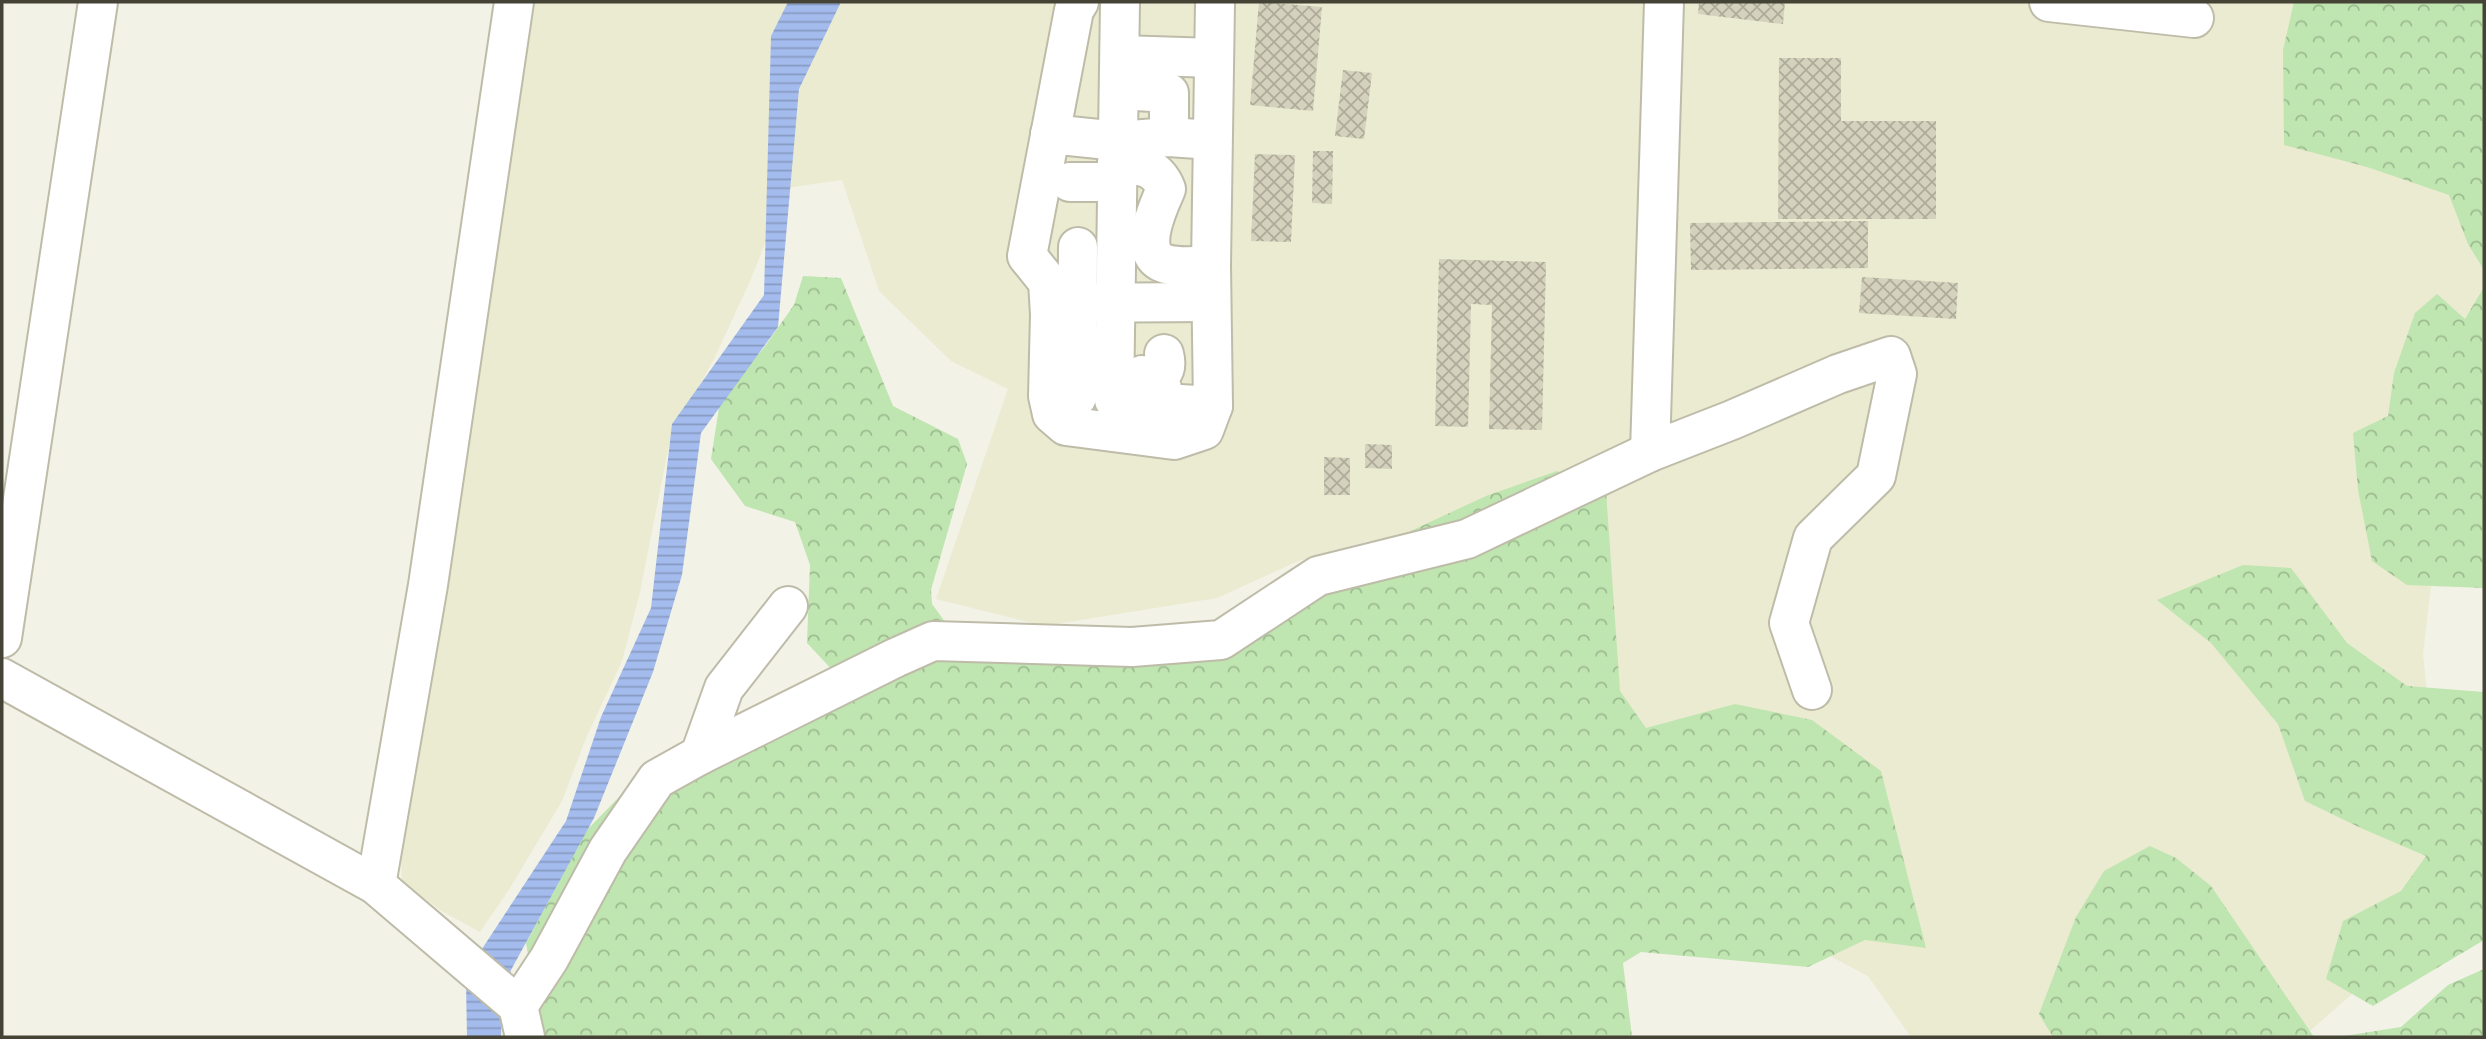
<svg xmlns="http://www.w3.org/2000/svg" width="2486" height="1039" viewBox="0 0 2486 1039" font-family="'Golos Text',sans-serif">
<defs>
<pattern id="forest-crowns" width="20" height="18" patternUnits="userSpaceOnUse" patternTransform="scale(1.75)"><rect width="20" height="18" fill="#bfe5b0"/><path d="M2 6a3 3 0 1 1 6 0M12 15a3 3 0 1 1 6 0" fill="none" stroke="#9dbb90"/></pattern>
<pattern id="water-rules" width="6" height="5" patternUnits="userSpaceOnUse" patternTransform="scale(1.75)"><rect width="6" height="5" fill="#a4bced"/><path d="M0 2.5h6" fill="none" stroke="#879ac1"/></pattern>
<pattern id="building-cross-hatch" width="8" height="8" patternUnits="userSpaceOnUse" patternTransform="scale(1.75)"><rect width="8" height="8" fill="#d4d1bc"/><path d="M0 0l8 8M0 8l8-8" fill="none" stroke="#aeab9a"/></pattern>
</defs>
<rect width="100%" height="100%" fill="#f2f2e6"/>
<polygon fill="#ebebd1" points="532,2 2446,2 2484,93 2484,332 2452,408 2423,654 2437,793 2469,950 2352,994 2303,1037 1911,1037 1868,976 1805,943 1668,934 1554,576 1368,541 1298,561 1217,598 1044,626 936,599 1008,389 951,361 879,291 842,180 771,190 766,241 750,281 714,359 670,440 640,592 622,661 586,738 562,801 510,888 480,932 440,910 402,882 400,830"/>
<g fill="url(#forest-crowns)">
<polygon points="2294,2 2484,2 2484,270 2468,244 2449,195 2367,167 2284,145 2283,50"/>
<polygon points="803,276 841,278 893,406 958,439 967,464 931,590 932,604 974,661 1231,655 1357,556 1486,496 1557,471 1606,491 1620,691 1646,728 1735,704 1812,720 1881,771 1926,948 1865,940 1808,967 1641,952 1623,963 1632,1037 542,1037 526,943 587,830 650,765 837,675 807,643 810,565 795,522 745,506 711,459 721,395 763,349 794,305"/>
<polygon points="2484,287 2484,588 2407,585 2372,561 2358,490 2353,433 2388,416 2394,373 2415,313 2437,294 2465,319"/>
<polygon points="2243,565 2291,568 2347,643 2407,686 2484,692 2484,940 2373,1006 2326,979 2343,921 2401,891 2426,856 2363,829 2305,801 2278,724 2211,643 2157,600"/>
<polygon points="2150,846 2176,858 2211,886 2314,1037 2053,1037 2039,1014 2076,917 2104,871"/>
<polygon points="2484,969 2484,1037 2338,1037 2401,1027 2448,985"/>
</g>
<polygon fill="url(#water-rules)" points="788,2 841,2 799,89 778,327 701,433 682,575 653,672 594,818 511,970 502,1006 501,1037 467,1037 466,983 480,952 566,821 601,717 651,608 672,424 764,295 771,36"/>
<g fill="url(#building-cross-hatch)">
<polygon points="1259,2 1322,7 1313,111 1250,105"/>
<polygon points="1699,2 1785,2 1783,24 1698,14"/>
<polygon points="1779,58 1841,58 1841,121 1936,121 1936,219 1778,219"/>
<polygon points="1343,70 1372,73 1364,139 1335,136"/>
<polygon points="1313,151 1333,151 1332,204 1312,203"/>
<polygon points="1255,154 1295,155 1291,242 1251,241"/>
<polygon points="1868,221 1868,268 1691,270 1690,223"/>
<polygon points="1439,259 1546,262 1542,430 1489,429 1492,305 1471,304 1468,427 1435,426"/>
<polygon points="1862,277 1958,283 1956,319 1859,313"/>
<polygon points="1365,444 1392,445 1392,469 1365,468"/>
<polygon points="1324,457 1350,458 1350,495 1324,495"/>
</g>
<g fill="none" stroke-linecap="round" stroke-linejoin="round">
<g stroke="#bebca9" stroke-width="42">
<g id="minor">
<polyline points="1079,2 1074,10 1027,256 1048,282 1050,314 1048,396 1052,414 1066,426 1174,440 1204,430 1213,406 1211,265 1215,2"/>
<polyline points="1120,2 1114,400 1213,406"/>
<polyline points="2049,2 2194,18"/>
<polyline points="1120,55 1214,58"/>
<polyline points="1119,90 1169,93 1169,137"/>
<polyline points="1050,134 1118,141 1169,137 1212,140"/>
<path d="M1117 163C1141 166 1156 165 1166 189 1158 207 1135 255 1166 264 1180 268 1197 266 1211 265"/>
<polyline points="1070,182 1117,182"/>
<polyline points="1050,303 1211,302"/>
<path d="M1162 388H1142V375L1156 378C1166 372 1167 365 1164 354"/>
<polyline points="1077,397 1078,247"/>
<polyline points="1650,452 1664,2"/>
<polyline points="2,638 98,2"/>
<polyline points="2,678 376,885 518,1006 525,1037"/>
<polyline points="700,755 724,688 788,606"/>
<polyline points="376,885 428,585 514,2"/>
<polyline points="518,1006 549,959 608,850 657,779 700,755 895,658 933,641 1132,647 1221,640 1318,576 1467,539 1650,452 1732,420 1838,374 1891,356 1897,374 1876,476 1813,538 1789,623 1812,690"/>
</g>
</g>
<use href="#minor" stroke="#fff" stroke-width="38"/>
</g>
<rect width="2486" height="1039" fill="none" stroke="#454336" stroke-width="7"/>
</svg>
